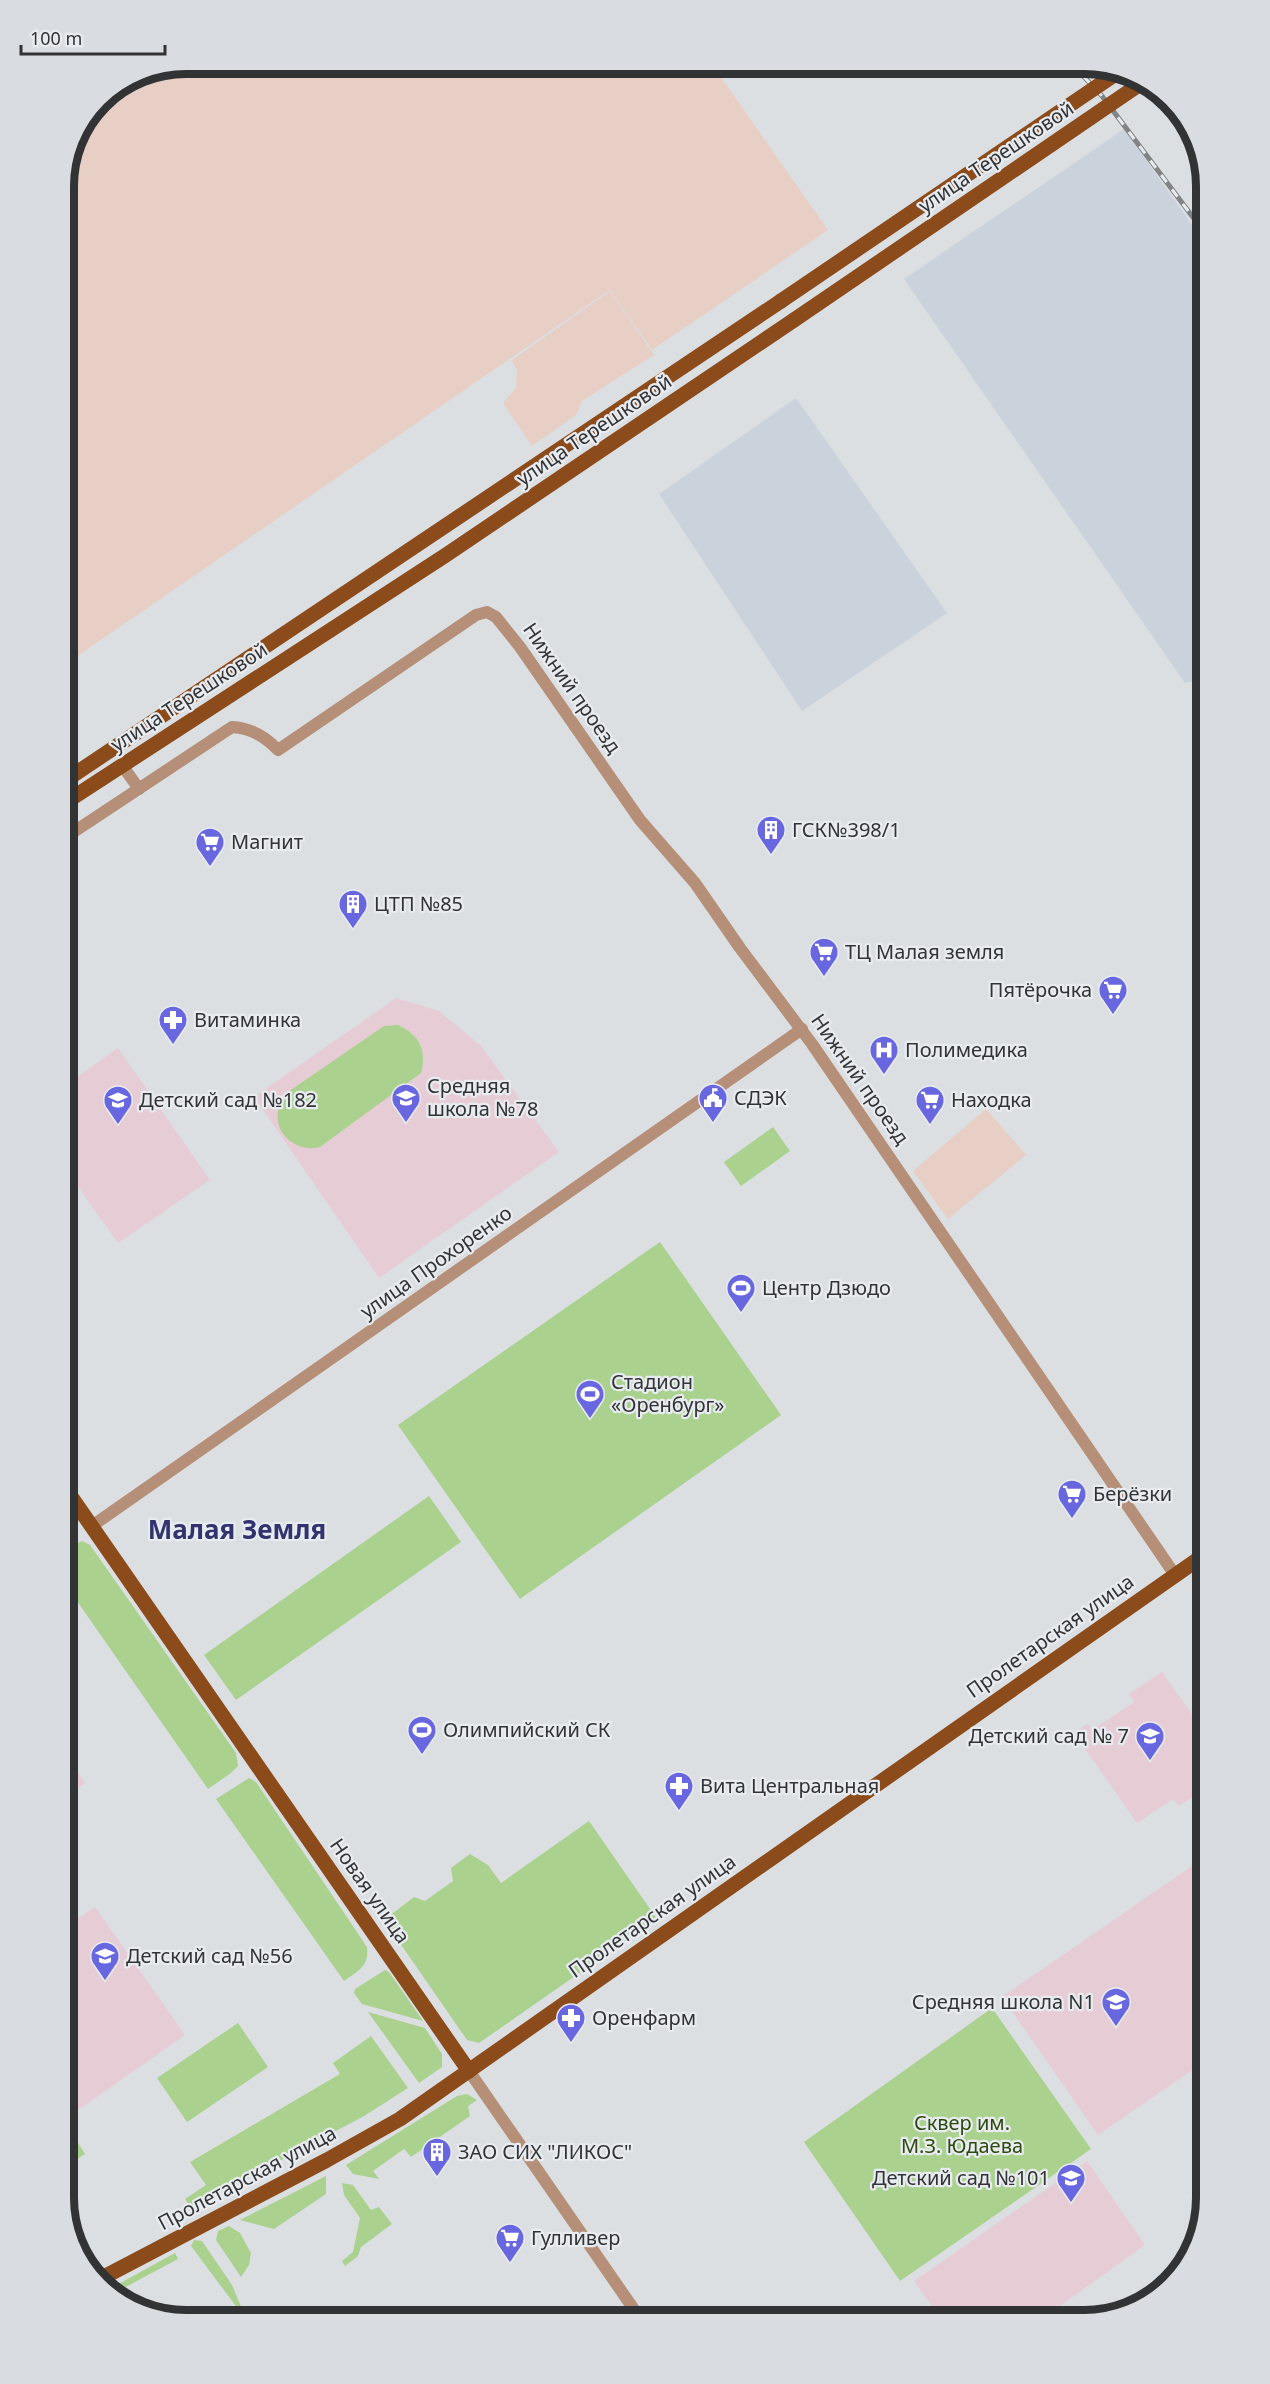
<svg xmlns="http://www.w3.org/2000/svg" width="1270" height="2384" viewBox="0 0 1270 2384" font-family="'Noto Sans',sans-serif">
<rect width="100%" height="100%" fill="#dbdfe2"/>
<g fill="#cad3dc">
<polygon points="1124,129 1207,246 1207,679 1185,683 904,279"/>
<polygon points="796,398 947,613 802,711 659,494"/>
</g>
<g fill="#e7cfc5">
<polygon points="186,63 711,63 828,230 652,350 610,290 63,666 63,178 72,138 99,99 139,72"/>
<polygon points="610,291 654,355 582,401 576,415 532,446 503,403 516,388 517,371 512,360"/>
<polygon points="986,1109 1026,1155 948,1219 913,1171"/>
</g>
<g fill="#e6cdd5">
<polygon points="396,998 439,1011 481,1046 559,1152 379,1278 254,1097"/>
<polygon points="118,1048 210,1180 118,1243 63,1166 63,1087"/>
<polygon points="1162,1672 1207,1735 1207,1787 1179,1806 1173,1799 1137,1823 1074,1733 1087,1724 1092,1730 1134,1702 1129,1694"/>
<polygon points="63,1750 85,1783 63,1798"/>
<polygon points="1199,1861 1207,1873 1207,2060 1098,2135 1002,1997"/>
<polygon points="95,1907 185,2035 64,2120 63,1929"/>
<polygon points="1087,2161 1145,2245 1039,2321 942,2321 914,2281"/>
</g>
<g fill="#abd18f">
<path d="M398 1025C420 1035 427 1051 421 1073L320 1147C303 1152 281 1141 278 1121 276 1110 281 1103 285 1094L384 1026Z"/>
<polygon points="773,1127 790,1151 741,1186 724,1162"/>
<polygon points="660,1242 781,1415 520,1599 398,1425"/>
<polygon points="429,1496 461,1542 236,1700 204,1655"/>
<polygon points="63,1507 73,1521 71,1529 63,1533"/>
<polygon points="82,1541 90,1545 236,1753 238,1766 231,1773 208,1789 63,1581 63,1550"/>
<path d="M249 1778 256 1782 367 1947C369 1967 359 1970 344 1981L216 1799Z"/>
<polygon points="589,1821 657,1919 479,2043 467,2040 384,1920 414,1897 425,1901 453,1881 451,1868 470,1854 488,1865 501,1883"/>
<polygon points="385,1970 389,1972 423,2021 362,2004 354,1993 355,1989"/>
<polygon points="992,2008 1091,2149 900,2281 804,2142"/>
<polygon points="368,2012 425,2028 442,2054 442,2067 419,2083"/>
<polygon points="238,2023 268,2067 187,2122 157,2078"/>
<polygon points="371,2036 408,2088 364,2116 191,2208 185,2199 206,2185 190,2162 340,2074 333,2063"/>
<polygon points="467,2094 477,2100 468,2106 470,2116 411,2157 404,2149 373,2171 379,2179 353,2174 346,2165 457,2096"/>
<polygon points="75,2138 85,2154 63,2168 63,2146"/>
<polygon points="326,2176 326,2194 274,2229 240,2220"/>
<polygon points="342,2183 353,2185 371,2210 379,2207 392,2224 361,2247 358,2256 345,2266 342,2261 353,2252 360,2218 344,2195"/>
<polygon points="229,2226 240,2233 251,2253 249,2265 241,2277 216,2240 218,2231"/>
<polygon points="194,2240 202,2241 232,2285 247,2321 191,2246"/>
<polygon points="175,2253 178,2259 118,2291 115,2286"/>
</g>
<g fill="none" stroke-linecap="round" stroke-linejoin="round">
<g stroke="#b58f78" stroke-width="12">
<polyline points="122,765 139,789"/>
<path d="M63 839 232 727C251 728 265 736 278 750L476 615 487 612 496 617 520 647 640 820 695 883 740 948 812 1044 1175 1575"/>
<polyline points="92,1526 802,1029"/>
<polyline points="469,2071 642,2321"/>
</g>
<g stroke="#8c4b1b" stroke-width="15">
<polyline points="63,782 781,301"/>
<polyline points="63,804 446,555 794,320"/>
<polyline points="63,1485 469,2071"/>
<polyline points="100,2279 327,2160 400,2119 1207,1553"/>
</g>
<g stroke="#818385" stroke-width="5">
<polyline id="rail" points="1071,63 1102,96 1207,236"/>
</g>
<use href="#rail" stroke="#e8ecf0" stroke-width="3" stroke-dasharray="9" stroke-linecap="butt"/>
<g stroke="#8c4b1b" stroke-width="15">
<polyline points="781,301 1117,73"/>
<polyline points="794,320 1143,82"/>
</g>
</g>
<defs>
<g id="building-pin" transform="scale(1.5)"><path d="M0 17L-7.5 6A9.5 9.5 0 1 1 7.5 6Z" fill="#6967e0" stroke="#e8ecf0"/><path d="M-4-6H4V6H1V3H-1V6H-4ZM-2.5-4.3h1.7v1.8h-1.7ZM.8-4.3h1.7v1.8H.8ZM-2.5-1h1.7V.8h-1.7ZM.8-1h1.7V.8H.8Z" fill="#fff"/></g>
<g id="supermarket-pin" transform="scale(1.5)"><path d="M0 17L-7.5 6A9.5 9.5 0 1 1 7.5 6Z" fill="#6967e0" stroke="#e8ecf0"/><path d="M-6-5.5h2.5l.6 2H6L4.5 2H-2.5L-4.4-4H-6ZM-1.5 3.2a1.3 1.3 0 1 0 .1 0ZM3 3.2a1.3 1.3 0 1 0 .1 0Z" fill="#fff"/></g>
<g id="pharmacy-pin" transform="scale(1.5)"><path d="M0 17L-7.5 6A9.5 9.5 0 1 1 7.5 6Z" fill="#6967e0" stroke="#e8ecf0"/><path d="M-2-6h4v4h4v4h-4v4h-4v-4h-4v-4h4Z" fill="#fff"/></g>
<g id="hospital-pin" transform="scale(1.5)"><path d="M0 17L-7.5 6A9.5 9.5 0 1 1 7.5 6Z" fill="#6967e0" stroke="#e8ecf0"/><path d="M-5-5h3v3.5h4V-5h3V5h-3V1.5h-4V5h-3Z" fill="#fff"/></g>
<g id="school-pin" transform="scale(1.5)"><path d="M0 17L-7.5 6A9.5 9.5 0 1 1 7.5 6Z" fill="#6967e0" stroke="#e8ecf0"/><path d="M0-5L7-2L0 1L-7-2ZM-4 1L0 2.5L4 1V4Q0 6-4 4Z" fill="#fff"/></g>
<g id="civic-pin" transform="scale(1.5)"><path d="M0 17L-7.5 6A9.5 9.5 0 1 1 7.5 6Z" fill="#6967e0" stroke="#e8ecf0"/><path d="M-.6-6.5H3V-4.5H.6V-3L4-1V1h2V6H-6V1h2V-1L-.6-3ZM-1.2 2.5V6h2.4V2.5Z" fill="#fff"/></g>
<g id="stadium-pin" transform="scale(1.5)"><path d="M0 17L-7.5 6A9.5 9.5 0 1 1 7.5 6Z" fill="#6967e0" stroke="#e8ecf0"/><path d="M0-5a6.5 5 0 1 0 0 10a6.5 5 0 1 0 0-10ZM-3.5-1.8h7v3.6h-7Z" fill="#fff"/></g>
</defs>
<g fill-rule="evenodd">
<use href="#building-pin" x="771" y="830"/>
<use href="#supermarket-pin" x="210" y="842"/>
<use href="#building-pin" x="353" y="904"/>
<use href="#supermarket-pin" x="824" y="952"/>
<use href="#supermarket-pin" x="1113" y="990"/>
<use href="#pharmacy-pin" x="173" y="1020"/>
<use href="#hospital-pin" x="884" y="1050"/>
<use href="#school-pin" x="406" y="1098"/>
<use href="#civic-pin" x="713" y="1098"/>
<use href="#school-pin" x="118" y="1100"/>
<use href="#supermarket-pin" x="930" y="1100"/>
<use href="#stadium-pin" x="741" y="1288"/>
<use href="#stadium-pin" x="590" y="1394"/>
<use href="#supermarket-pin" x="1072" y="1494"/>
<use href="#stadium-pin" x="422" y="1730"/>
<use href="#school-pin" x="1150" y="1736"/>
<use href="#pharmacy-pin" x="679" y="1786"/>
<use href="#school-pin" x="105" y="1956"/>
<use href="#school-pin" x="1116" y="2002"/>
<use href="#pharmacy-pin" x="571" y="2018"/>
<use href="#building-pin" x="437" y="2152"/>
<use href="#school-pin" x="1071" y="2178"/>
<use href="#supermarket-pin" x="510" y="2238"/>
</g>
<g text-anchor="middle" stroke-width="4.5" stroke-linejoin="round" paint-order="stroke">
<g font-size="20" fill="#323334" stroke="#e8ecf0">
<text transform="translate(996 157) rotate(-34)" y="7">улица Терешковой</text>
<text transform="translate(594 430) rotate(-34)" y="7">улица Терешковой</text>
<text transform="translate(572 688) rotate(55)" y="7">Нижний проезд</text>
<text transform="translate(189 697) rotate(-33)" y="7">улица Терешковой</text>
<text transform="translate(860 1079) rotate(55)" y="7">Нижний проезд</text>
<text transform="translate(436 1262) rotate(-35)" y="7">улица Прохоренко</text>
<text transform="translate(1050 1636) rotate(-35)" y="7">Пролетарская улица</text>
<text transform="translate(370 1891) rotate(55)" y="7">Новая улица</text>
<text transform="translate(652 1916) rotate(-35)" y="7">Пролетарская улица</text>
<text transform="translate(247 2178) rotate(-28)" y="7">Пролетарская улица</text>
</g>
<g font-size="20" fill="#323334" stroke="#e8ecf0" text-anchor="start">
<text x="792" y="837">ГСК№398/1</text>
<text x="231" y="849">Магнит</text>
<text x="374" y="911">ЦТП №85</text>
<text x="845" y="959">ТЦ Малая земля</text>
<text x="1092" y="997" text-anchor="end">Пятёрочка</text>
<text x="194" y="1027">Витаминка</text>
<text x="905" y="1057">Полимедика</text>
<text x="427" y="1093">Средняя<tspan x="427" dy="23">школа №78</tspan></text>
<text x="734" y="1105">СДЭК</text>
<text x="139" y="1107">Детский сад №182</text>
<text x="951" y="1107">Находка</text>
<text x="762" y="1295">Центр Дзюдо</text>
<text x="611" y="1389">Стадион<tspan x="611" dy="23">«Оренбург»</tspan></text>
<text x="1093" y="1501">Берёзки</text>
<text x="443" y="1737">Олимпийский СК</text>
<text x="1129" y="1743" text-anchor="end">Детский сад № 7</text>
<text x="700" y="1793">Вита Центральная</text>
<text x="126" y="1963">Детский сад №56</text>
<text x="1095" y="2009" text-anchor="end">Средняя школа N1</text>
<text x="592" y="2025">Оренфарм</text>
<text x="458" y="2159">ЗАО СИХ "ЛИКОС"</text>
<text x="1050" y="2185" text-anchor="end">Детский сад №101</text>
<text x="531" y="2245">Гулливер</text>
</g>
<g font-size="20" fill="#2d4a0e" stroke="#e8ecf0">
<text x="962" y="2130">Сквер им.<tspan x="962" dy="23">М.З. Юдаева</tspan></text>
</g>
<g font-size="26" font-weight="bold" fill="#33346f" stroke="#e8ecf0">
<text x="237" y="1539">Малая Земля</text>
</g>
</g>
<path d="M0 0H1270V2384H0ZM186 74H1084A112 112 0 0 1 1196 186V2198A112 112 0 0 1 1084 2310H186A112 112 0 0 1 74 2198V186A112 112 0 0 1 186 74Z" fill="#d9dde1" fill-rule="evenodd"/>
<path fill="none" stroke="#323334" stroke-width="8" d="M186 74H1084A112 112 0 0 1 1196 186V2198A112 112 0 0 1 1084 2310H186A112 112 0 0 1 74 2198V186A112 112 0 0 1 186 74Z"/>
<path d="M21 45v9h144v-9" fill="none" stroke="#323334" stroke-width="3"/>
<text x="30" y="45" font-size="18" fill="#323334" stroke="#e8ecf0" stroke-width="4.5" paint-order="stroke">100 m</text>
</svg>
